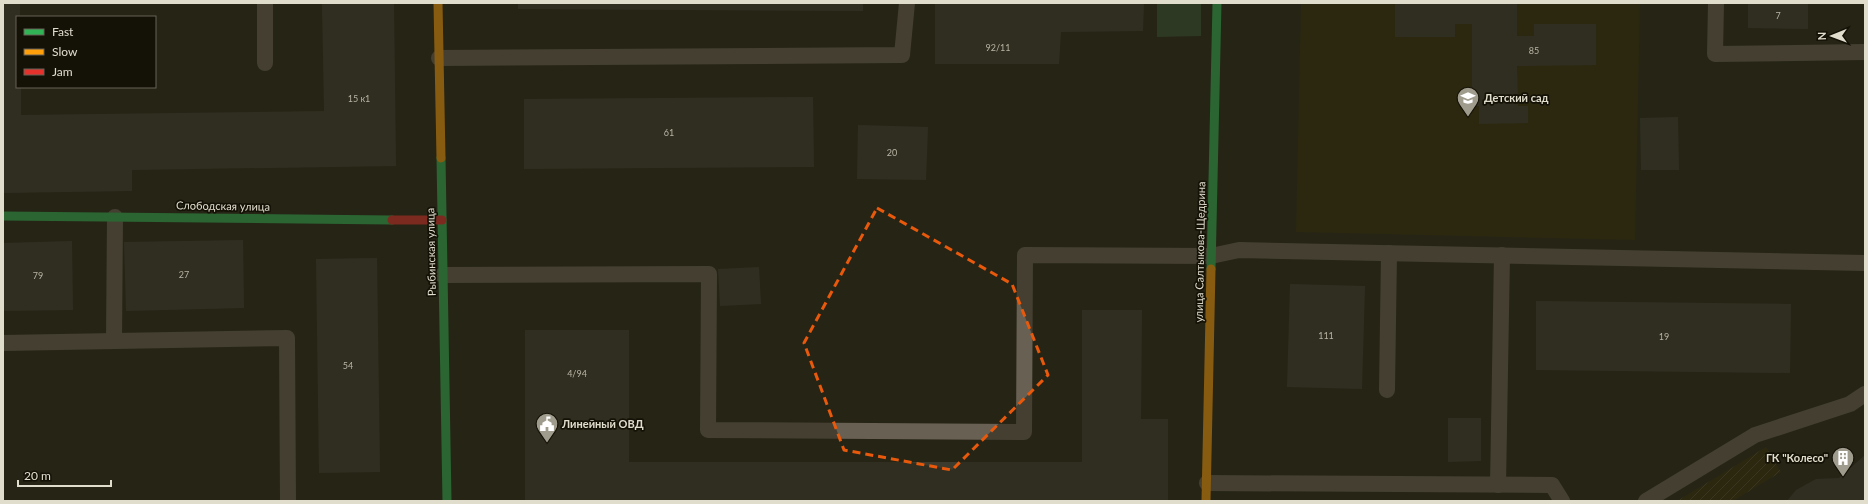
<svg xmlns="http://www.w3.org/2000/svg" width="1868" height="504" viewBox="0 0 1868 504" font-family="Lato,sans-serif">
<defs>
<pattern id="industrial-furrows" width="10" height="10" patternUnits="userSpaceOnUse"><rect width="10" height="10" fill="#332d0b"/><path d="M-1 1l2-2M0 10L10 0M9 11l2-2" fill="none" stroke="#504b2d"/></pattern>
</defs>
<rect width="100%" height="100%" fill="#262415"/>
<polygon fill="#332d0b" points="1301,3 1640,3 1635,240 1296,232"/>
<polygon fill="url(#industrial-furrows)" points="1766,447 1781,472 1733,501 1677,501"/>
<polygon fill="#385233" points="1157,3 1201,3 1201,36 1157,37"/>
<g fill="#3d3b2e">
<polygon points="322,3 394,3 396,166 132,170 132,191 3,193 3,4 20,4 20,17 17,17 17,87 21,87 21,115 324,111"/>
<polygon points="518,3 863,3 863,11 518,9"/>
<polygon points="935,3 1144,3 1143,31 1061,32 1059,64 935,64"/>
<polygon points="1395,3 1517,3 1517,36 1534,36 1534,24 1596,24 1596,65 1517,66 1518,106 1528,106 1528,123 1479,124 1479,106 1472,106 1472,24 1455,24 1455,37 1395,37"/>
<polygon points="1748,3 1808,3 1808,29 1748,28"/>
<polygon points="813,97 814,167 524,169 524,99"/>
<polygon points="1678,117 1679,170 1641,170 1640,118"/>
<polygon points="858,125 928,127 926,180 857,179"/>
<polygon points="243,240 244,308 126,311 124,242"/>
<polygon points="72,241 73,310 3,311 3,243"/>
<polygon points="377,258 380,472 319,473 316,259"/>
<polygon points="759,267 761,304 720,306 718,269"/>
<polygon points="1290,284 1365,286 1362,389 1287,387"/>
<polygon points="1536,301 1791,304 1790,373 1536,370"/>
<polygon points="1082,310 1142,310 1141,419 1168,419 1168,501 525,501 525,330 629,330 629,462 1082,462"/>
<polygon points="1448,418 1481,418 1481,461 1448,462"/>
<polygon points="1865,455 1865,501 1787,501 1796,490 1816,479 1839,478"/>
</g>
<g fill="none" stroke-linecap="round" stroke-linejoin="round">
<g stroke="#686053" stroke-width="16">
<polyline points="265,3 265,63"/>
<polyline points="1716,3 1715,54 1865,52"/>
<polyline points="439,58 902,55 907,3"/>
<polyline points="443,275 709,274 708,430 1024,432 1025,255 1211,256 1239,250 1865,263"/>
<polyline points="114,341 115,217"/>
<polyline points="3,343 287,338 288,501"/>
<polyline points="1387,390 1389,253"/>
<polyline points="1207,483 1552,485 1562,501"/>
<polyline points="1498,485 1502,255"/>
<polyline points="1646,501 1755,435 1850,404 1865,394"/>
</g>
<g stroke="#30b455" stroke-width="9">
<polyline points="441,158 447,501"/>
<polyline points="3,216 392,220"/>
<polyline points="1211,269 1217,3"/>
</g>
<g stroke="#ff9f0a" stroke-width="9">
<polyline points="438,3 441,158"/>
<polyline points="1206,501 1211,269"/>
</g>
<polyline stroke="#e5322d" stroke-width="9" points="392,220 442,220"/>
</g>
<path d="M0 0H1868V504H0ZM877 208 1012 284 1048 375 952 470 844 450 804 343Z" fill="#262415" fill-opacity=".55" fill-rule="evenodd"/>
<path fill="none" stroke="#e8590c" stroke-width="3" stroke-dasharray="8 5" stroke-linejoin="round" d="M877 208 1012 284 1048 375 952 470 844 450 804 343Z"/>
<defs>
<g id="school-pin" transform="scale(1.15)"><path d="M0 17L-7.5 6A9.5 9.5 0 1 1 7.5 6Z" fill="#a09c8d" stroke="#141106"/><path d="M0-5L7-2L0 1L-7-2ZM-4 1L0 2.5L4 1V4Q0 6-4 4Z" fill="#fff"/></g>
<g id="civic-pin" transform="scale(1.15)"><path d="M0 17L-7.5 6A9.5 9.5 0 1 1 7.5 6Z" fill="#a09c8d" stroke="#141106"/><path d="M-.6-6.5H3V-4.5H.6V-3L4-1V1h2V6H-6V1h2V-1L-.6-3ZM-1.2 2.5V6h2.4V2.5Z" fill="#fff"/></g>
<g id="building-pin" transform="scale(1.15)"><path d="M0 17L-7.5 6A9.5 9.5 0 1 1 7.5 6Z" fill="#a09c8d" stroke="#141106"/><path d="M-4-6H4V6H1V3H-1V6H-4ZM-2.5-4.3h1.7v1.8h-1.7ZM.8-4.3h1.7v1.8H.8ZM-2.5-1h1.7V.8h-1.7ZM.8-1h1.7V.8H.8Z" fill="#fff"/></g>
</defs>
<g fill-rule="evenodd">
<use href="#school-pin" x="1468" y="98"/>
<use href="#civic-pin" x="547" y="424"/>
<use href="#building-pin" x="1843" y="458"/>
</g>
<g text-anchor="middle" stroke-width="3.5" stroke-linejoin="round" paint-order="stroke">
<g font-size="9" fill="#b8b4a5">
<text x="1778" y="19">7</text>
<text x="998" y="51">92/11</text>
<text x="1534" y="54">85</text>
<text x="359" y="102">15 к1</text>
<text x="669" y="136">61</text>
<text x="892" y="156">20</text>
<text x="184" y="278">27</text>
<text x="38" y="279">79</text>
<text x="1326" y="339">111</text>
<text x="1664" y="340">19</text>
<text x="348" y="369">54</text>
<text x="577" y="377">4/94</text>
</g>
<g font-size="11" font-weight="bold" fill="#e1ddcd" stroke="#141106" text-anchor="start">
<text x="1484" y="102">Детский сад</text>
<text x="562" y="428">Линейный ОВД</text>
<text x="1828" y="462" text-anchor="end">ГК "Колесо"</text>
</g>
<g font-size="11" fill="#e1ddcd" stroke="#141106">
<text transform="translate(223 206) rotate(1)" y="4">Слободская улица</text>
<text transform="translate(431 252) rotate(-91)" y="4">Рыбинская улица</text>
<text transform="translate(1200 252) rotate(-89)" y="4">улица Салтыкова-Щедрина</text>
</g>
</g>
<rect width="1868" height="504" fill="none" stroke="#e1ddcd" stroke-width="8"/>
<rect x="16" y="16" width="140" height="72" fill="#141106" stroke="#666356"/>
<rect x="24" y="29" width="20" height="6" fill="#30b455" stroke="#666356"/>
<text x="52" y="36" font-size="12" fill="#e1ddcd">Fast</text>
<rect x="24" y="49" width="20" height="6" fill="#ff9f0a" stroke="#666356"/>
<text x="52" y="56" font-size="12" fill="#e1ddcd">Slow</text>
<rect x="24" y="69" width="20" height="6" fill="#e5322d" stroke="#666356"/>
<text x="52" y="76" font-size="12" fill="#e1ddcd">Jam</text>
<g transform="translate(1832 36) rotate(269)" stroke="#141106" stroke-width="3" paint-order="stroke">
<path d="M0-3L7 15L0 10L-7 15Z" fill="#e1ddcd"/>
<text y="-6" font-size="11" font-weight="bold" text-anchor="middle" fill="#e1ddcd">N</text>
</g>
<path d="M18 480v6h93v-6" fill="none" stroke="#e1ddcd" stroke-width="2"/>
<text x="24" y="480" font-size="12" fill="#e1ddcd" stroke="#141106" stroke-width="3" paint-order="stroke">20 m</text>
</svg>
